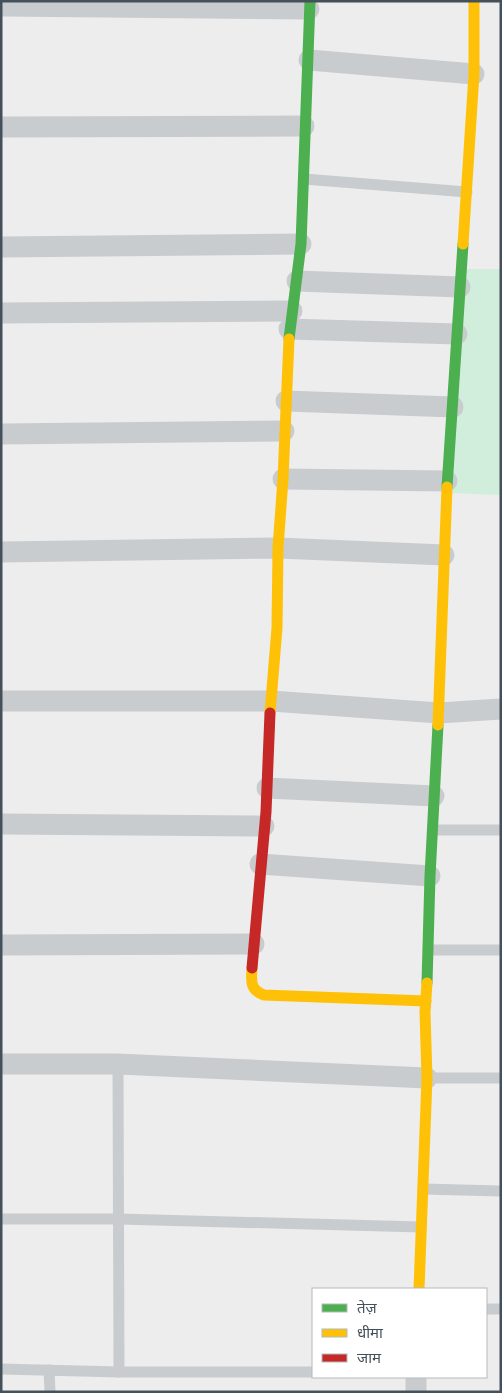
<svg xmlns="http://www.w3.org/2000/svg" width="502" height="1393" viewBox="0 0 502 1393" font-family="'Exo 2','Noto Sans Devanagari',sans-serif">
<rect width="100%" height="100%" fill="#eeeded"/>
<polygon fill="#d0eedb" points="460,269 501,269 501,495 448,493"/>
<g fill="none" stroke-linecap="round" stroke-linejoin="round">
<g stroke="#c9ccce" stroke-width="11">
<polyline points="304,179 467,192"/>
<polyline points="433,830 501,830"/>
<polyline points="429,950 501,950"/>
<polyline points="118,1064 119,1372"/>
<polyline points="427,1078 501,1078"/>
<polyline points="423,1189 501,1191"/>
<polyline points="1,1219 119,1219 421,1227"/>
<polyline points="486,1309 501,1309"/>
<polyline points="1,1369 119,1372 313,1372"/>
<polyline points="49,1370 50,1392"/>
</g>
<g stroke="#c9ccce" stroke-width="21">
<polyline points="1,6 309,9"/>
<polyline points="309,60 474,74"/>
<polyline points="1,127 304,126"/>
<polyline points="1,247 301,244"/>
<polyline points="297,281 460,287"/>
<polyline points="1,313 292,311"/>
<polyline points="289,329 457,334"/>
<polyline points="286,401 453,407"/>
<polyline points="1,434 284,431"/>
<polyline points="283,479 447,481"/>
<polyline points="1,552 278,548 444,555"/>
<polyline points="1,701 271,701 439,713 501,709"/>
<polyline points="267,788 434,796"/>
<polyline points="1,824 264,826"/>
<polyline points="260,864 430,876"/>
<polyline points="1,945 254,944"/>
<polyline points="1,1064 118,1064 427,1078"/>
<polyline points="416,1377 416,1392"/>
</g>
<g stroke="#4caf50" stroke-width="11">
<polyline points="289,339 301,244 310,1"/>
<polyline points="447,487 463,244"/>
<polyline points="427,983 430,876 438,725"/>
</g>
<g stroke="#ffc107" stroke-width="11">
<polyline points="463,244 474,74 474,1"/>
<polyline points="270,713 277,628 278,548 283,479 289,339"/>
<polyline points="438,725 447,487"/>
<path d="M252 968C251 981 250 990 264 995L426 1001"/>
<polyline points="419,1289 427,1078 425,1012 427,983"/>
</g>
<polyline stroke="#c62828" stroke-width="11" points="252,968 266,812 270,713"/>
</g>
<rect width="502" height="1393" fill="none" stroke="#44505a" stroke-width="5"/>
<rect x="312" y="1288" width="175" height="90" fill="#ffffff" stroke="#b4b9bd"/>
<rect x="322" y="1304" width="25" height="8" fill="#4caf50" stroke="#b4b9bd"/>
<text x="357" y="1313" font-size="15" fill="#44505a">तेज़</text>
<rect x="322" y="1329" width="25" height="8" fill="#ffc107" stroke="#b4b9bd"/>
<text x="357" y="1338" font-size="15" fill="#44505a">धीमा</text>
<rect x="322" y="1354" width="25" height="8" fill="#c62828" stroke="#b4b9bd"/>
<text x="357" y="1363" font-size="15" fill="#44505a">जाम</text>
</svg>
